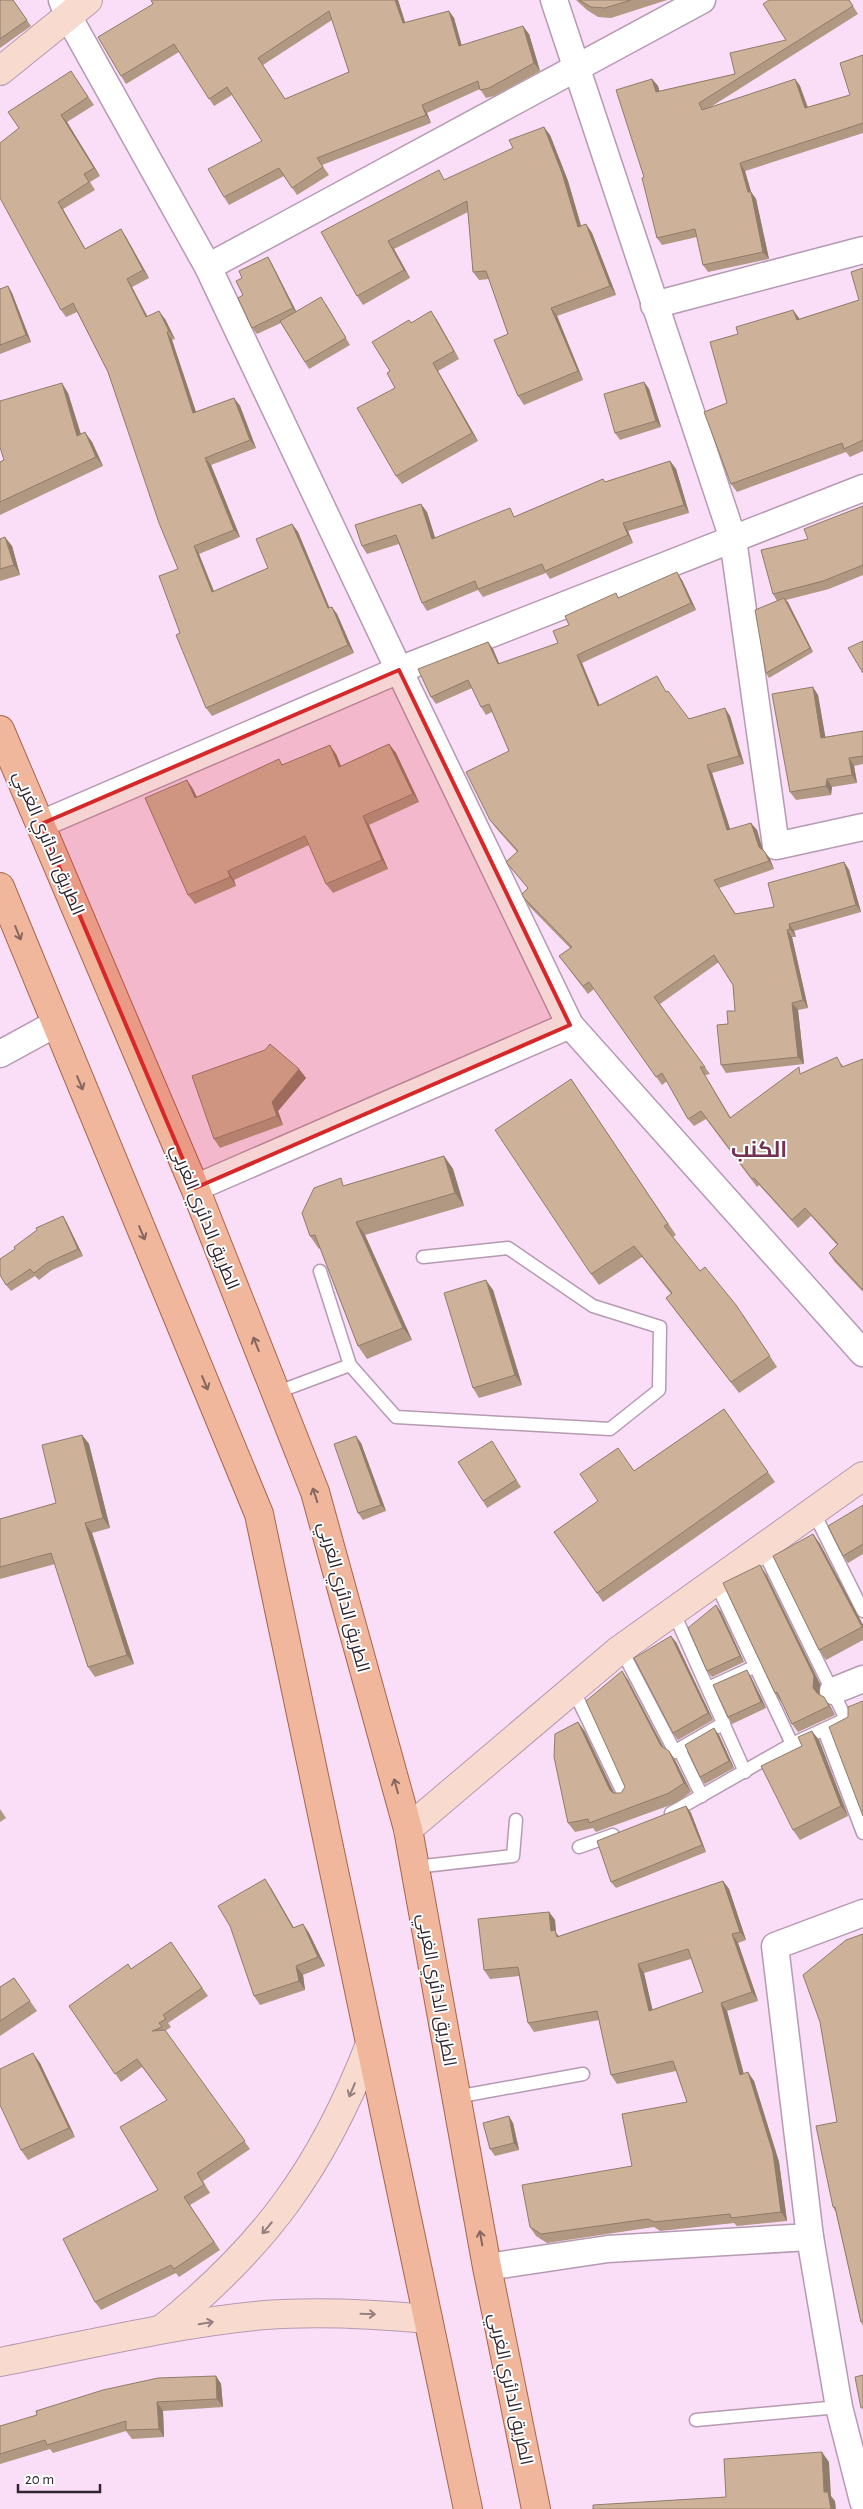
<svg xmlns="http://www.w3.org/2000/svg" width="863" height="2509" viewBox="0 0 863 2509" font-family="'Alegreya Sans',Cairo,sans-serif">
<rect width="100%" height="100%" fill="#faddf6"/>
<g fill="none" stroke-linecap="round" stroke-linejoin="round">
<g stroke="#b59ab2" stroke-width="15">
<g id="lane">
<polyline points="320,1271 350,1365"/>
<polyline points="275,1393 350,1365 396,1417 610,1429 659,1390 660,1327 593,1306 508,1248 423,1257"/>
<polyline points="813,1511 863,1611"/>
<polyline points="715,1581 792,1744"/>
<polyline points="673,1611 745,1772"/>
<polyline points="621,1649 675,1752 679,1749 702,1796"/>
<polyline points="708,1688 756,1666"/>
<polyline points="573,1689 624,1795"/>
<polyline points="824,1730 863,1833"/>
<polyline points="679,1749 724,1723"/>
<polyline points="671,1813 792,1744 846,1719 762,1548"/>
<polyline points="579,1847 613,1835"/>
<polyline points="415,1867 513,1856 516,1820"/>
<polyline points="456,2097 583,2074"/>
<polyline points="696,2420 839,2407"/>
</g>
</g>
<g stroke="#b59ab2" stroke-width="29">
<g id="street">
<polyline points="62,0 68,16 208,267 399,670 570,1025 863,1353"/>
<polyline points="554,0 733,539 776,846 863,827"/>
<polyline points="208,267 702,0"/>
<polyline points="654,305 863,250"/>
<polyline points="41,824 399,670 863,488"/>
<polyline points="0,1054 55,1024"/>
<polyline points="195,1188 570,1025"/>
<polyline points="833,1691 863,1679"/>
<polyline points="810,2237 839,2407 863,2501"/>
<polyline points="487,2267 608,2249 810,2237 775,1946 863,1913"/>
</g>
</g>
<g stroke="#b59ab2" stroke-width="30">
<g id="secondary">
<polyline points="0,71 88,0"/>
<polyline points="408,1829 618,1651 863,1476"/>
<path d="M162 2329C265 2246 322 2168 370 2044"/>
<path d="M0 2362C88 2345 176 2323 265 2315 320 2311 374 2314 428 2319"/>
</g>
</g>
<g stroke="#a6654c" stroke-width="30">
<g id="primary">
<polyline points="0,730 195,1188 315,1492 408,1829 487,2267 536,2509"/>
<polyline points="0,887 259,1514 468,2509"/>
</g>
</g>
<use href="#lane" stroke="#fff" stroke-width="12"/>
<use href="#street" stroke="#fff" stroke-width="26"/>
<use href="#secondary" stroke="#f8dbce" stroke-width="28"/>
<use href="#primary" stroke="#f0b79d" stroke-width="28"/>
</g>
<g fill="#b09883" fill-rule="evenodd">
<polygon points="0,0 13,0 31,26 0,48"/>
<path d="M151 0H398L405 23 449 11 454 18 461 45 529 34 540 71 494 96 486 98 480 89 427 113 431 123 322 165 329 175 297 195 284 176 229 205 224 197 262 141 232 95 214 106 179 52 126 84 121 76 153 4ZM332 20 349 72 285 99 263 65Z"/>
<polygon points="576,0 667,0 611,18 598,17 587,10"/>
<polygon points="849,0 858,14 709,108 795,79 800,86 808,107 850,95 863,55 863,133 745,171 751,192 756,199 769,259 708,272 703,265 697,237 662,245 657,238 644,177 652,79 658,86 659,91 735,74 786,40"/>
<polygon points="71,71 94,105 67,122 100,176 90,182 95,190 63,209 85,249 121,229 126,237 149,278 132,287 147,317 165,319 175,339 172,340 196,412 234,398 240,406 256,448 211,465 240,537 199,554 214,591 268,568 292,524 298,532 329,607 337,614 354,653 212,716 206,708 180,633 178,569 108,372 77,312 66,317 61,310 19,128"/>
<polygon points="550,135 568,181 581,226 586,224 592,233 616,295 557,316 583,380 524,405 518,396 508,334 489,279 479,280 473,272 468,212 394,249 410,278 363,305 357,296 321,232"/>
<polygon points="268,257 272,264 296,311 326,304 350,345 309,369 281,323 257,334 252,328 243,295 242,278"/>
<polygon points="863,268 863,451 850,457 846,452 737,492 731,484 727,403 738,334 793,310 799,319 859,300"/>
<polygon points="8,286 12,293 31,342 0,354 0,289"/>
<polygon points="437,320 459,359 438,371 478,441 402,484 396,476 395,388 390,371 411,323"/>
<polygon points="644,382 649,389 661,427 620,440 615,433"/>
<polygon points="68,393 81,434 92,442 103,466 0,515 0,462 4,460"/>
<polygon points="670,461 676,469 689,513 628,531 633,543 550,579 546,573 483,597 478,590 427,611 422,603 399,544 367,554 362,546 427,512 435,538 516,516 603,479 605,482"/>
<polygon points="863,506 863,575 829,589 786,600 813,652 769,678 766,673 777,601 773,594 808,539"/>
<polygon points="0,539 12,546 20,575 0,581"/>
<polygon points="682,580 696,610 582,663 600,706 657,676 666,692 689,719 730,716 744,764 712,773 730,829 757,830 763,850 770,859 774,869 719,888 736,914 774,907 844,862 849,870 861,912 794,931 796,937 792,937 808,1008 798,1010 804,1064 726,1073 721,1065 728,1024 735,1011 733,985 719,962 660,1004 710,1074 705,1075 731,1118 803,1073 842,1064 843,1067 863,1059 863,1292 834,1261 829,1253 837,1245 811,1216 798,1228 759,1185 757,1187 706,1119 694,1126 688,1119 667,1081 662,1085 594,989 588,994 565,964 559,956 570,948 529,906 524,898 528,888 506,862 517,852 496,828 490,820 509,751 492,712 486,715 481,707 472,688 436,704 431,697 488,642 493,649 499,664 558,643 569,625 619,597"/>
<polygon points="818,695 825,737 863,731 863,764 854,766 857,783 832,787 831,795 796,800 790,792"/>
<polygon points="389,744 396,753 419,802 369,825 388,869 333,893 326,884 309,845 234,880 236,886 195,904 188,895 187,780 193,789 197,797 283,764 336,754 341,766"/>
<polygon points="299,1069 306,1078 278,1111 283,1125 220,1148 214,1139"/>
<polygon points="571,1079 676,1235 673,1237 700,1271 744,1316 777,1367 739,1393 674,1309 666,1298 671,1294 642,1257 599,1285 591,1274"/>
<polygon points="444,1156 453,1169 464,1206 365,1235 412,1340 367,1359 358,1346 320,1248 319,1249 310,1236 346,1185"/>
<polygon points="63,1216 67,1223 83,1256 52,1270 39,1280 35,1276 11,1291 6,1285 15,1249"/>
<polygon points="493,1290 522,1385 479,1398 473,1388"/>
<polygon points="724,1409 775,1482 603,1602 554,1532 598,1501 634,1471"/>
<polygon points="82,1435 89,1444 110,1528 92,1533 134,1664 95,1677 88,1667 55,1564 0,1579 0,1519 56,1503"/>
<polygon points="361,1443 386,1511 363,1520 358,1513"/>
<polygon points="496,1448 521,1487 487,1508 483,1501"/>
<polygon points="863,1505 863,1554 848,1563 843,1556"/>
<polygon points="813,1534 820,1544 863,1625 863,1640 826,1660 819,1650"/>
<polygon points="766,1574 820,1684 819,1695 830,1706 835,1715 798,1732 792,1724 782,1701 781,1702 775,1693"/>
<polygon points="716,1605 721,1612 744,1662 712,1677 707,1671"/>
<polygon points="676,1642 713,1720 678,1740 673,1733"/>
<polygon points="622,1671 628,1680 664,1748 669,1751 675,1760 691,1792 676,1803 596,1832 593,1828 575,1832 568,1823 578,1722 585,1732 614,1793 621,1793 625,1787"/>
<polygon points="751,1677 766,1708 732,1724 728,1717"/>
<polygon points="719,1735 734,1768 705,1784 700,1777"/>
<polygon points="819,1740 848,1816 800,1840 793,1830 802,1746"/>
<polygon points="686,1806 691,1813 706,1852 616,1888 611,1882"/>
<polygon points="0,1809 6,1818 0,1822"/>
<path d="M723 1881 729 1889 746 1940 738 1943 758 2001 727 2011 744 2074 754 2081 779 2162 787 2221 737 2226 734 2223 660 2231 654 2227 547 2243 536 2236 530 2227 632 2166 687 2102 676 2071 617 2084 611 2075 599 2020 534 2032 528 2023 519 1976 490 1979 484 1970 549 1912 555 1920 556 1933 559 1936ZM691 1959 703 1992 652 2010 644 1973Z"/>
<polygon points="271,1888 294,1928 303,1924 309,1933 325,1966 303,1975 305,1990 260,2005 254,1996"/>
<polygon points="863,1934 863,2326 861,2322 836,2213 833,2207 837,2122"/>
<polygon points="171,1942 208,1996 168,2023 171,2027 165,2031 250,2149 203,2181 210,2193 190,2205 220,2250 179,2277 176,2273 101,2310 95,2302 158,2190 167,2100 142,2067 121,2082 69,2006 131,1969"/>
<polygon points="14,1978 37,2011 0,2036 0,1987"/>
<polygon points="40,2063 75,2137 28,2160 21,2150"/>
<polygon points="513,2123 519,2150 495,2156 490,2149"/>
<polygon points="216,2376 221,2384 223,2407 163,2411 164,2437 132,2439 126,2431 53,2453 50,2449 0,2464 0,2426"/>
</g>
<g fill="#907c6a">
<polygon points="395,0 398,0 408,31 403,23"/>
<polygon points="449,11 454,18 464,53 459,46"/>
<polygon points="523,26 529,34 540,71 534,63"/>
<polygon points="652,79 658,86 662,100 656,92"/>
<polygon points="795,79 800,86 810,116 805,108"/>
<polygon points="422,105 427,113 431,123 426,115"/>
<polygon points="61,115 67,122 100,176 94,168"/>
<polygon points="544,127 550,135 568,181 584,236 578,227"/>
<polygon points="740,163 745,171 751,192 756,199 769,259 763,252"/>
<polygon points="58,202 63,209 90,257 85,249"/>
<polygon points="586,224 592,233 616,295 610,286"/>
<polygon points="121,229 126,237 149,278 143,270"/>
<polygon points="388,241 394,249 410,278 404,270"/>
<polygon points="268,257 272,264 298,315 293,308"/>
<polygon points="127,279 132,287 152,325 146,317"/>
<polygon points="8,286 12,293 31,342 26,335"/>
<polygon points="551,308 557,316 583,380 578,371"/>
<polygon points="793,310 799,318 802,328 797,320"/>
<polygon points="159,311 165,319 175,339 169,331"/>
<polygon points="431,311 437,320 459,359 454,351"/>
<polygon points="167,332 172,340 199,421 193,413"/>
<polygon points="433,363 438,371 478,441 472,433"/>
<polygon points="644,382 649,389 661,427 656,421"/>
<polygon points="62,383 68,393 84,445 77,436"/>
<polygon points="234,398 240,406 256,448 250,440"/>
<polygon points="85,432 92,442 103,466 96,457"/>
<polygon points="205,458 211,465 240,537 234,530"/>
<polygon points="670,461 676,469 689,513 684,505"/>
<polygon points="421,504 427,512 438,547 432,539"/>
<polygon points="623,523 628,531 633,543 628,535"/>
<polygon points="292,524 298,532 333,616 328,608"/>
<polygon points="5,537 12,546 20,575 14,565"/>
<polygon points="194,546 199,554 217,600 212,592"/>
<polygon points="677,572 682,580 696,610 691,603"/>
<polygon points="784,598 788,602 813,652 810,648"/>
<polygon points="332,607 337,614 354,653 348,645"/>
<polygon points="488,642 493,649 503,672 498,664"/>
<polygon points="577,655 582,663 603,714 598,706"/>
<polygon points="813,687 818,695 827,746 821,738"/>
<polygon points="725,708 730,716 744,764 739,756"/>
<polygon points="389,744 396,753 419,802 413,794"/>
<polygon points="330,745 336,754 345,776 339,767"/>
<polygon points="849,758 854,766 857,783 852,775"/>
<polygon points="707,765 712,773 733,838 727,830"/>
<polygon points="827,779 832,787 831,795 826,786"/>
<polygon points="187,780 193,789 201,807 195,798"/>
<polygon points="363,816 369,825 388,869 382,860"/>
<polygon points="751,823 757,830 764,855 759,847"/>
<polygon points="765,852 770,859 774,869 769,861"/>
<polygon points="844,862 849,870 861,912 856,905"/>
<polygon points="228,871 234,880 236,886 230,877"/>
<polygon points="789,924 794,931 796,937 790,929"/>
<polygon points="787,930 792,937 808,1008 803,1000"/>
<polygon points="792,1003 798,1010 804,1064 798,1057"/>
<polygon points="299,1069 306,1078 278,1111 283,1125 277,1116 272,1102"/>
<polygon points="444,1156 453,1169 464,1206 455,1193"/>
<polygon points="63,1216 67,1223 83,1256 78,1249"/>
<polygon points="356,1222 365,1235 412,1340 403,1328"/>
<polygon points="486,1280 493,1290 522,1385 515,1375"/>
<polygon points="82,1435 89,1444 110,1528 103,1518"/>
<polygon points="356,1436 361,1443 386,1511 381,1505"/>
<polygon points="85,1523 92,1533 134,1664 127,1655"/>
<polygon points="813,1534 820,1544 863,1625 863,1628"/>
<polygon points="760,1565 766,1574 820,1684 819,1697 813,1688"/>
<polygon points="716,1605 721,1612 744,1662 740,1656"/>
<polygon points="671,1636 676,1642 713,1720 708,1713"/>
<polygon points="747,1670 751,1677 766,1708 761,1702"/>
<polygon points="622,1671 628,1680 668,1756 661,1746"/>
<polygon points="824,1697 830,1706 835,1715 829,1706"/>
<polygon points="578,1722 585,1732 617,1799 610,1790"/>
<polygon points="714,1728 719,1735 734,1768 729,1761"/>
<polygon points="812,1731 819,1740 848,1816 841,1806"/>
<polygon points="669,1751 675,1760 691,1792 684,1783"/>
<polygon points="686,1806 691,1813 706,1852 702,1845"/>
<polygon points="265,1879 271,1888 299,1937 293,1928"/>
<polygon points="723,1881 729,1889 746,1940 740,1932"/>
<polygon points="549,1912 555,1920 556,1933 561,1939 551,1931"/>
<polygon points="303,1924 309,1933 325,1966 318,1957"/>
<polygon points="732,1934 738,1943 758,2001 752,1992"/>
<polygon points="638,1964 644,1973 655,2020 649,2011"/>
<polygon points="296,1966 303,1975 305,1990 299,1981"/>
<polygon points="721,2003 727,2011 746,2083 740,2075"/>
<polygon points="33,2053 40,2063 75,2137 69,2128"/>
<polygon points="748,2072 754,2081 779,2162 787,2221 781,2212"/>
<polygon points="509,2116 513,2123 519,2150 514,2143"/>
<polygon points="216,2376 221,2384 223,2407 217,2399"/>
<polygon points="157,2402 163,2411 164,2437 159,2429"/>
<polygon points="822,2452 829,2462 831,2496 835,2501 836,2509 831,2509 824,2492"/>
</g>
<g fill="#cdb198" stroke="#907c6a" fill-rule="evenodd">
<polygon points="0,0 13,0 27,20 0,39"/>
<path d="M151 0H395L403 23 449 11 459 46 523 26 534 63 489 88 480 90 478 81 422 105 426 115 317 158 323 167 292 188 279 168 224 197 208 169 262 141 227 87 209 99 174 44 121 76 98 37 153 4ZM329 11 349 72 285 99 258 58Z"/>
<polygon points="579,0 631,0 605,8 591,7"/>
<polygon points="769,0 849,0 853,6 699,103 702,110 795,79 805,108 850,95 840,63 863,55 863,123 740,163 748,192 751,192 763,252 703,265 695,229 657,238 642,178 644,177 616,90 652,79 656,92 735,74 730,53 786,40 763,4"/>
<polygon points="71,71 88,97 61,115 94,168 84,174 89,182 58,202 85,249 121,229 143,270 127,279 146,317 159,311 169,331 167,332 193,413 234,398 250,440 205,458 234,530 194,546 212,592 268,568 256,539 292,524 328,608 332,607 348,645 206,708 176,635 180,633 159,576 178,569 159,523 108,372 73,303 61,310 0,198 0,143 19,128 8,112"/>
<polygon points="544,127 562,173 578,227 586,224 610,286 551,308 578,371 518,396 494,340 508,334 486,271 473,272 467,201 388,241 404,270 357,296 321,232 439,170 444,180 513,148 509,140"/>
<polygon points="268,257 293,308 252,328 238,298 243,295 236,281 242,278 239,271"/>
<polygon points="863,268 863,440 844,449 842,443 731,484 704,412 727,403 710,342 738,334 736,327 793,310 797,320 859,300 851,272"/>
<polygon points="8,286 26,335 0,345 0,289"/>
<polygon points="321,297 346,338 305,362 280,321"/>
<polygon points="431,311 454,351 433,363 472,433 396,476 357,408 395,388 387,373 390,371 372,342 409,320 411,323"/>
<polygon points="644,382 656,421 615,433 604,394"/>
<polygon points="62,383 77,436 85,432 96,457 0,502 0,462 4,460 0,447 0,401"/>
<polygon points="670,461 684,505 623,523 628,535 545,571 542,564 478,589 475,581 422,603 396,535 362,546 355,525 421,504 432,539 510,508 514,517 603,479 605,482"/>
<polygon points="863,506 863,565 823,581 773,594 761,550 808,539 804,529"/>
<polygon points="5,537 14,565 0,569 0,539"/>
<polygon points="677,572 691,603 577,655 598,706 657,676 666,692 668,691 689,719 725,708 739,756 707,765 727,830 751,823 759,847 765,852 769,861 714,880 735,914 774,907 768,883 844,862 856,905 789,924 790,929 787,930 803,1000 792,1003 798,1057 721,1065 717,1025 728,1024 727,1011 735,1011 733,985 714,955 654,997 705,1067 700,1067 730,1118 799,1067 800,1074 837,1057 842,1067 863,1059 863,1290 829,1253 838,1244 805,1208 792,1220 754,1178 752,1179 701,1111 688,1119 662,1073 656,1077 589,982 583,986 559,956 572,947 524,898 522,894 528,888 506,862 518,851 490,820 466,772 509,751 489,704 481,707 468,680 431,697 418,669 488,642 498,664 558,643 553,631 569,625 565,616 616,593 618,598"/>
<polygon points="784,598 810,648 766,673 755,610"/>
<polygon points="863,641 863,673 848,648"/>
<polygon points="813,687 821,738 863,731 863,756 849,758 852,775 827,779 826,786 790,792 772,694"/>
<polygon points="389,744 413,794 363,816 382,860 326,884 305,836 228,871 230,877 188,895 145,798 187,780 195,798 279,759 282,765 330,745 339,767"/>
<polygon points="270,1044 299,1069 272,1102 277,1116 214,1139 192,1076 265,1050"/>
<polygon points="571,1079 668,1224 664,1226 700,1271 705,1267 736,1305 770,1356 731,1382 666,1298 672,1293 634,1246 591,1274 495,1130"/>
<polygon points="444,1156 455,1193 356,1222 403,1328 358,1346 315,1235 310,1236 302,1213 314,1188 341,1178 343,1186"/>
<polygon points="63,1216 78,1249 47,1263 34,1273 30,1269 6,1285 0,1275 0,1259 15,1249 14,1247 37,1230 36,1228"/>
<polygon points="486,1280 515,1375 473,1388 444,1293"/>
<polygon points="724,1409 768,1472 597,1593 554,1532 598,1501 580,1474 618,1448 634,1471"/>
<polygon points="82,1435 103,1518 85,1523 127,1655 88,1667 51,1553 0,1567 0,1519 56,1503 42,1445"/>
<polygon points="356,1436 381,1505 358,1513 334,1444"/>
<polygon points="492,1441 516,1480 483,1501 458,1462"/>
<polygon points="863,1505 863,1544 843,1556 828,1526"/>
<polygon points="813,1534 862,1627 819,1650 773,1556"/>
<polygon points="760,1565 814,1676 813,1688 818,1694 824,1697 829,1706 792,1724 777,1692 775,1693 723,1583"/>
<polygon points="716,1605 740,1656 707,1671 688,1628"/>
<polygon points="671,1636 708,1713 673,1733 634,1658"/>
<polygon points="747,1670 761,1702 728,1717 713,1685"/>
<polygon points="622,1671 661,1746 669,1751 684,1783 669,1793 589,1823 588,1819 568,1823 554,1757 555,1734 578,1722 610,1790 613,1793 621,1793 625,1787 586,1701"/>
<polygon points="863,1701 863,1816 829,1727 848,1717 848,1707"/>
<polygon points="714,1728 729,1761 700,1777 685,1745"/>
<polygon points="812,1731 841,1806 793,1830 761,1766 802,1746 798,1737"/>
<polygon points="686,1806 702,1845 611,1882 597,1841"/>
<polygon points="265,1879 293,1928 303,1924 318,1957 296,1966 299,1981 254,1996 230,1926 218,1906"/>
<path d="M723 1881 740 1932 732 1934 752 1992 721 2003 740 2075 748 2072 773 2153 781 2212 731 2218 730 2214 654 2222 648 2219 541 2234 530 2227 522 2185 632 2166 622 2114 687 2102 673 2061 611 2075 597 2011 528 2023 518 1967 484 1970 478 1919 549 1912 551 1931 555 1930 557 1937ZM688 1949 703 1992 649 2011 638 1964Z"/>
<polygon points="863,1934 863,2321 861,2322 835,2207 833,2207 816,2126 837,2122 820,2022 803,1975 846,1940"/>
<polygon points="171,1942 202,1988 163,2015 166,2019 159,2023 162,2027 152,2031 165,2030 245,2141 197,2173 204,2185 184,2197 214,2242 174,2269 171,2265 95,2302 63,2239 158,2190 120,2127 167,2100 137,2059 115,2074 69,2006 128,1964 131,1969"/>
<polygon points="14,1978 30,2001 0,2021 0,1987"/>
<polygon points="33,2053 69,2128 21,2150 0,2105 0,2069"/>
<polygon points="509,2116 514,2143 490,2149 483,2123"/>
<polygon points="863,2375 863,2408 861,2408 855,2377"/>
<polygon points="216,2376 217,2399 157,2402 159,2429 126,2430 126,2421 47,2445 45,2440 0,2454 0,2426 37,2415 36,2411 103,2390 158,2378"/>
<polygon points="822,2452 824,2492 828,2492 831,2509 593,2509 593,2505 726,2497 724,2459"/>
</g>
<defs><path id="oneway-shaft" d="M-6 0H5M1.5-3L5.5 0L1.5 3" fill="none" stroke-width="1.6" stroke-linecap="round" stroke-linejoin="round" transform="scale(1.25)"/></defs>
<g stroke="#866760">
<use href="#oneway-shaft" transform="translate(18 933) rotate(68)"/>
<use href="#oneway-shaft" transform="translate(80 1083) rotate(67)"/>
<use href="#oneway-shaft" transform="translate(142 1233) rotate(67)"/>
<use href="#oneway-shaft" transform="translate(256 1344) rotate(-112)"/>
<use href="#oneway-shaft" transform="translate(205 1383) rotate(67)"/>
<use href="#oneway-shaft" transform="translate(315 1495) rotate(-108)"/>
<use href="#oneway-shaft" transform="translate(396 1786) rotate(-105)"/>
<use href="#oneway-shaft" transform="translate(481 2238) rotate(-100)"/>
</g>
<g stroke="#94807e">
<use href="#oneway-shaft" transform="translate(352 2090) rotate(113)"/>
<use href="#oneway-shaft" transform="translate(267 2228) rotate(130)"/>
<use href="#oneway-shaft" transform="translate(368 2314) rotate(2)"/>
<use href="#oneway-shaft" transform="translate(206 2323) rotate(-10)"/>
</g>
<path fill="#d62828" fill-opacity="0.2" stroke="#d62828" stroke-width="4" stroke-linejoin="round" d="M399 670 570 1025 195 1188 41 824Z"/>
<g text-anchor="middle" stroke-width="4" stroke-linejoin="round" paint-order="stroke">
<g font-size="18" fill="#30252f" stroke="#fff">
<text transform="translate(49 843) rotate(67)" y="6">الطريق الدائري الغربي</text>
<text transform="translate(205 1217) rotate(68)" y="6">الطريق الدائري الغربي</text>
<text transform="translate(344 1597) rotate(75)" y="6">الطريق الدائري الغربي</text>
<text transform="translate(437 1990) rotate(80)" y="6">الطريق الدائري الغربي</text>
<text transform="translate(511 2389) rotate(78)" y="6">الطريق الدائري الغربي</text>
</g>
<g font-size="22" font-weight="bold" fill="#743253" stroke="#fff">
<text x="759" y="1157">الكنب</text>
</g>
</g>
<path d="M18 2484v8h82v-8" fill="none" stroke="#30252f" stroke-width="2.5"/>
<text x="25" y="2484" font-size="15" fill="#30252f" stroke="#ffffff" stroke-width="4" paint-order="stroke">20 m</text>
</svg>
